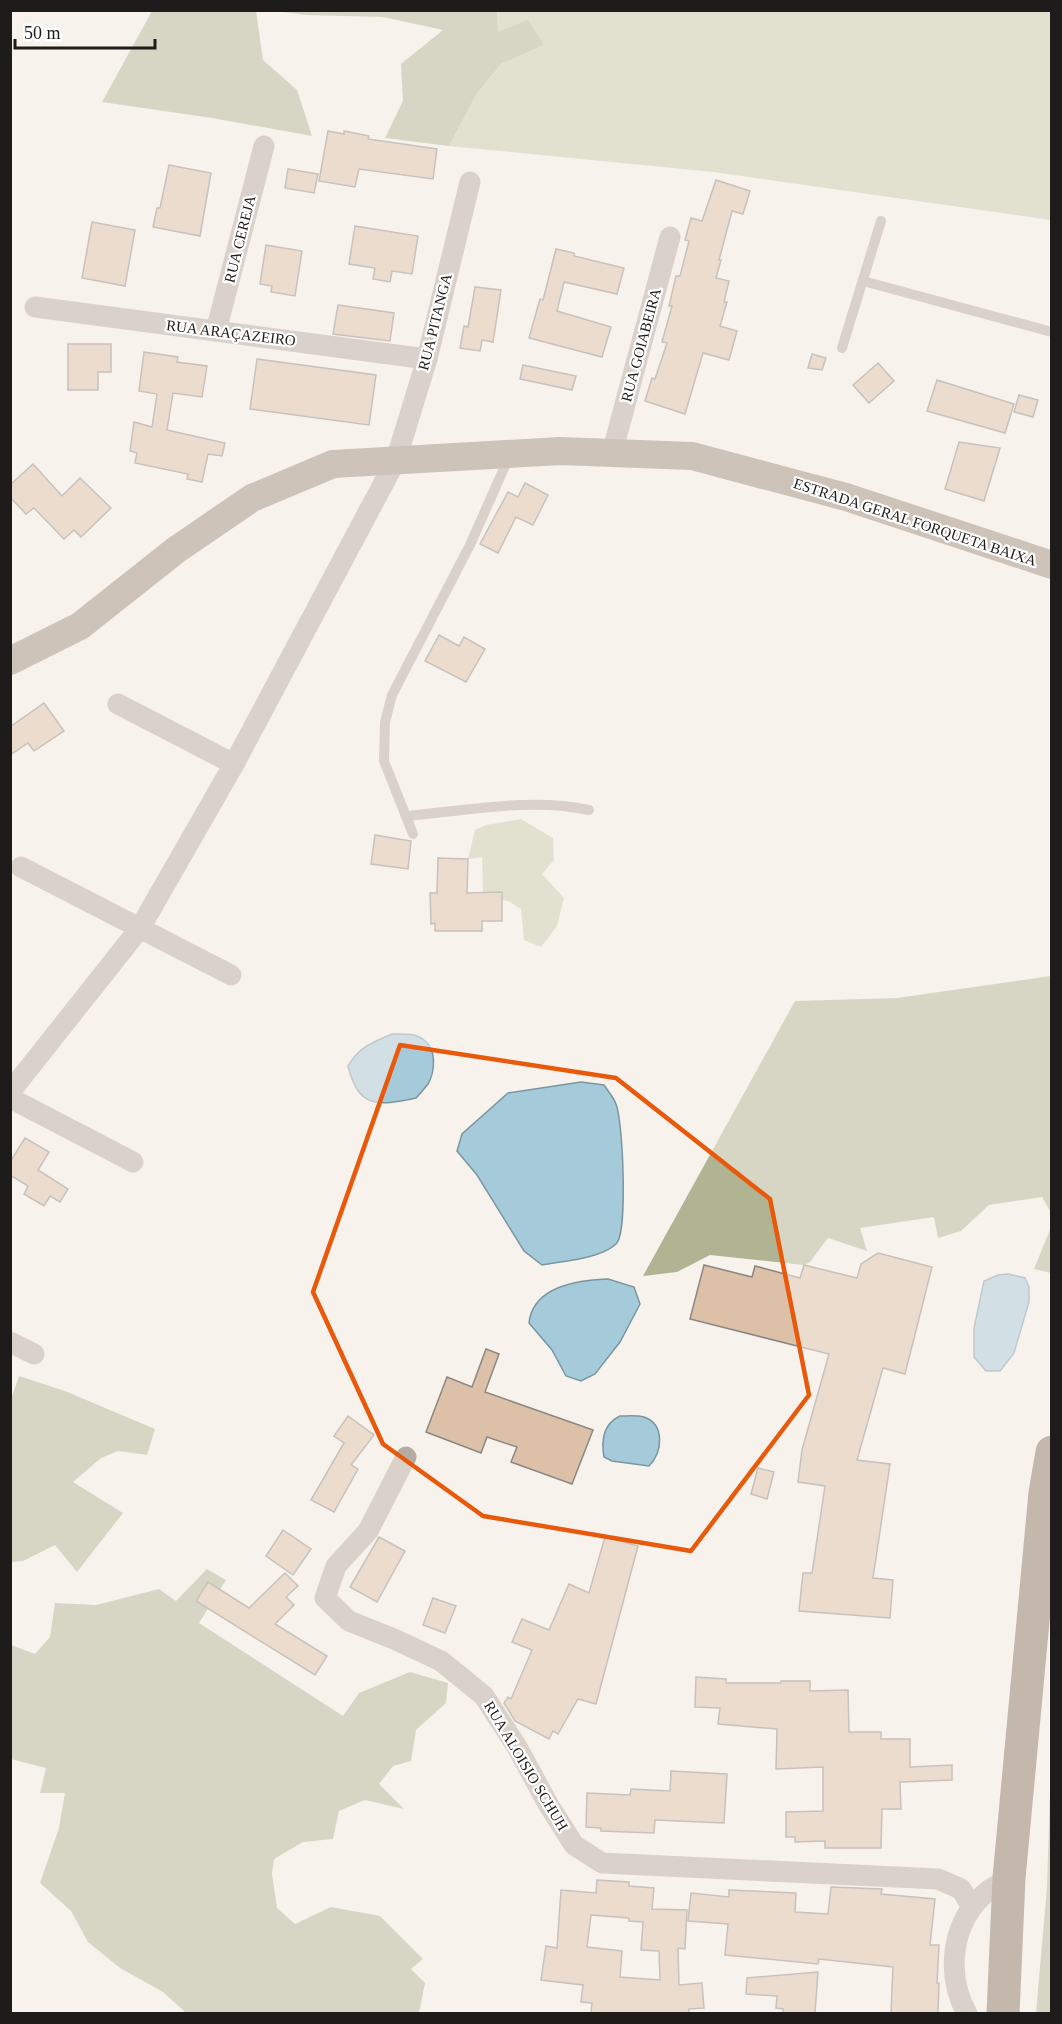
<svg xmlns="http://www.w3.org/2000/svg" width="1062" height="2024" viewBox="0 0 1062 2024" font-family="'Times New Roman',serif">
<rect width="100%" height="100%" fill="#f7f2ec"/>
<g fill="#c8ccac">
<polygon points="497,11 1051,11 1051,220 713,172 449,146 476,95 501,64 544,45 498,32"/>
<polygon points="521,819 553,838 554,860 542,874 564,898 557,926 541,947 524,940 521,909 510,902 501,899 498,892 483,892 482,857 468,859 475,830 486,825"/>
</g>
<g fill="#b0b493">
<polygon points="152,11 256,11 263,60 297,90 312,136 212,118 102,102"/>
<polygon points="276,11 497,11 498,32 528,20 544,45 501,64 476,95 449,146 385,138 403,101 401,64 443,30 383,17 306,15"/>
<polygon points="1051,976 1051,1213 1042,1197 989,1205 961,1231 938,1238 934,1217 860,1228 867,1251 828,1238 810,1262 804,1265 710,1255 677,1272 643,1276 795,1001 897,998"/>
<polygon points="1051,1227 1052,1273 1051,1273 1034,1269"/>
<polygon points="19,1376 65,1391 155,1429 147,1455 118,1451 101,1458 73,1482 123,1513 77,1572 55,1545 23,1561 11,1562 10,1402"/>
<polygon points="207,1569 226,1580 199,1623 343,1716 359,1693 410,1672 448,1683 446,1703 416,1730 411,1761 393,1766 379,1784 404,1809 365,1800 339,1811 333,1839 303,1842 274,1859 272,1874 277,1908 295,1924 331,1907 380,1916 423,1959 411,1969 425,1983 419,2013 186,2013 163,1992 120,1968 88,1942 71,1911 40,1883 59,1828 65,1793 40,1793 46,1768 11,1759 11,1645 35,1654 50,1637 55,1603 96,1605 159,1589 176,1601"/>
<polygon points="1051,1760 1051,2013 1036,2013 1047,1887"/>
</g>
<g fill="#a5cbdb" stroke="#7c96a1" stroke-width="1.5">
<path d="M392 1034C403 1034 415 1033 424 1040 437 1049 435 1072 428 1084 424 1089 420 1094 416 1098 377 1106 359 1109 348 1066 360 1046 372 1043 392 1034Z"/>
<path d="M581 1082 604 1085C608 1091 614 1098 616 1104 623 1121 628 1234 616 1244 600 1259 563 1261 542 1265L524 1251 477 1175 457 1151 462 1134 508 1093Z"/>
<polygon points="1008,1274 1025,1278 1029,1287 1029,1302 1014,1353 1000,1371 986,1371 974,1357 974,1328 984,1281 998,1275"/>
<path d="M608 1279 634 1287 640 1304 620 1342 595 1374 581 1381 566 1376 552 1350 529 1323C533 1286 578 1280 608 1279Z"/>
<path d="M620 1416C627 1416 637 1415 644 1417 665 1424 663 1453 649 1466L612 1461 604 1457C601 1440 603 1424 620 1416Z"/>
</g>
<g fill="#dcc1a8" stroke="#8d8783" stroke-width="1.5" fill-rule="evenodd">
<polygon points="328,131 344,134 344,131 369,136 368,139 437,149 433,179 359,169 355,187 319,181"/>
<polygon points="169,165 211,173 200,236 153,227 157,208 160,208"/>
<polygon points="288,169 318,174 314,193 285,188"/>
<polygon points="716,180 750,191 743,214 732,211 719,260 721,260 716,278 729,281 724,302 727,302 720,326 737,331 729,360 703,353 685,414 645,401 652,378 655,379 667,343 662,342 672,306 669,306 676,276 680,276 689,241 685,240 691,218 702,221"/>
<polygon points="92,222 135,230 125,286 82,278"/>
<polygon points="355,226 418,236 412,274 392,271 390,282 373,279 375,268 349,264"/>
<polygon points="266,245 302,251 295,296 271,292 272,286 260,284"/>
<polygon points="556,249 574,253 574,256 624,268 617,294 564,282 557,311 611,327 602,357 529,338 540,299 543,300"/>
<polygon points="475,287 501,290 493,342 482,340 480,351 460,348 464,326 468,327"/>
<polygon points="338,305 394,313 390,341 333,334"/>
<polygon points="68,344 111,344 111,372 98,372 98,390 68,390"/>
<polygon points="144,352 178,357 177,362 207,366 202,397 173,393 167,430 225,443 222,456 208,454 202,482 187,479 188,474 135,463 137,453 130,451 134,422 152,427 157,394 139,391"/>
<polygon points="812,354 826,358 822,370 808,368"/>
<polygon points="257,359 376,375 369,425 250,409"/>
<polygon points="878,363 894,381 869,403 853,385"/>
<polygon points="523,365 576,376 572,390 520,379"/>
<polygon points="937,380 1014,404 1005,433 927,411"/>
<polygon points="1019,395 1038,400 1033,417 1014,412"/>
<polygon points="959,442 1000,448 984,501 945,489"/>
<polygon points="33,464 62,496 80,478 111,508 81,537 74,530 64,539 34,508 26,514 10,497 10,485"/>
<polygon points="525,483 548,495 533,525 516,517 498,553 480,544 508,492 518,497"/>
<polygon points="439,635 459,646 464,637 485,649 466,682 425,661"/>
<polygon points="44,703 64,731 34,751 28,743 10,755 10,727"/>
<polygon points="375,835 411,841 408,869 371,864"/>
<polygon points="438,858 468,859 467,893 502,892 502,921 482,921 482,931 435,931 435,923 431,924 430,893 437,893"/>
<polygon points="25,1138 49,1152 38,1170 68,1189 60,1202 50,1196 44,1206 24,1194 28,1186 10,1175 10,1162"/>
<polygon points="878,1253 932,1267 905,1374 883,1368 857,1460 890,1464 873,1578 893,1580 890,1618 799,1611 803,1573 812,1573 825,1486 798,1482 802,1450 829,1354 690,1319 704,1265 752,1277 755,1266 800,1278 804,1265 857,1278 861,1264"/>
<polygon points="486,1349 499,1354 485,1392 593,1430 572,1484 511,1462 517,1447 487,1437 481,1453 426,1432 447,1377 472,1387"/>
<polygon points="348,1416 374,1435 351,1465 358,1469 334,1512 311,1500 344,1443 334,1436"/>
<polygon points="758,1468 774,1472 767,1499 751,1494"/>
<polygon points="283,1530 311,1549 293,1575 266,1556"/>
<polygon points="379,1537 405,1551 377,1602 350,1587"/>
<polygon points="605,1537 638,1546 596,1704 578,1699 558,1734 553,1731 549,1739 515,1721 504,1703 508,1697 511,1699 532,1650 512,1642 522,1619 549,1630 569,1584 589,1593"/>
<polygon points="285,1573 298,1586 286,1597 294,1605 275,1624 327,1656 315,1675 196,1601 208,1582 249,1608"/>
<polygon points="433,1598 456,1606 445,1633 423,1625"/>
<polygon points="696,1677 726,1679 726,1683 781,1683 781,1681 810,1681 810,1691 848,1690 849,1732 881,1732 881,1739 910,1739 910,1767 952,1765 952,1780 900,1782 901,1809 882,1809 881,1848 825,1848 825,1841 795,1842 795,1837 786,1837 786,1812 823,1811 823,1767 776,1769 777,1729 718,1724 720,1708 695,1707"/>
<polygon points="671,1771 727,1774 724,1823 655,1820 654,1833 601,1831 601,1828 586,1827 587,1793 630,1795 631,1789 670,1791"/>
<path d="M597 1880 629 1882V1886L654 1888 652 1909 687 1910 685 1949 678 1948 679 1985 702 1983 704 2008 689 2009V2013H591L592 2003 581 2002 583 1985 541 1980 546 1946 557 1948 561 1890 596 1893ZM591 1915 629 1918V1921L643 1922 641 1950 659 1951 660 1980 620 1977 622 1951 587 1947Z"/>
<polygon points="831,1887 882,1889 881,1894 935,1899 930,1945 939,1945 937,1983 939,1983 938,2013 891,2013 893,1967 819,1959 818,1964 725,1955 728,1924 688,1921 691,1893 729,1897 729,1890 796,1893 795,1912 828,1914"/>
<polygon points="818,1972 815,2013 783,2013 783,2009 776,2008 777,1996 746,1994 747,1978"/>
</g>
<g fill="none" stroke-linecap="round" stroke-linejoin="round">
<g stroke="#b7aca1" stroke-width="10">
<polyline points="863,281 1052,332"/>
<polyline points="842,348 881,221"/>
<path d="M406 816C466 811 530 797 589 810"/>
<polyline points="413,834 384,761 385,722 392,695 470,545 509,457"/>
</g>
<g stroke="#b7aca1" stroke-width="21">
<polyline points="35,307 427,359"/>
<polyline points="216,331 264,146"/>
<polyline points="612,453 670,237"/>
<polyline points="118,704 234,764"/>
<polyline points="21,867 231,975"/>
<polyline points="10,1092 140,928 234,764 396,460 427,359 470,182"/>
<polyline points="10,1098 133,1162"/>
<polyline points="10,1342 34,1354"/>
<polyline points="406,1457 368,1531 336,1566 325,1598 349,1621 394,1639 441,1661 484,1696 517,1747 548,1804 574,1845 602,1863 938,1879 961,1889 972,1907"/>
<path d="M967 2014C945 1973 951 1920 989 1890 995 1886 1003 1882 1009 1878"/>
</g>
<polyline stroke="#9a8a79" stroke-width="28" points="10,661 80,626 176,550 252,498 333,464 560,451 692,456 846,497 1052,565"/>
<polyline stroke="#85715d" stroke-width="33" points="1003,2014 1009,1878 1045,1493 1052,1452"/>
</g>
<path d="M0 0H1062V2024H0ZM400 1045 616 1078 770 1199 809 1395 691 1551 483 1516 383 1444 313 1292Z" fill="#f7f2ec" fill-opacity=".55" fill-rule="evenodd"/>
<path fill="none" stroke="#e8590c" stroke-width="4.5" stroke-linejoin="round" d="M400 1045 616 1078 770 1199 809 1395 691 1551 483 1516 383 1444 313 1292Z"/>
<g text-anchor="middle" stroke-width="4.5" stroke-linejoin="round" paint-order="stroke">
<g font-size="15" fill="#1e1c1a" stroke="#fff">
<text transform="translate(240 239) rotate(-76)" y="5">RUA CEREJA</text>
<text transform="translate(435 322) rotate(-76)" y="5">RUA PITANGA</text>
<text transform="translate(231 333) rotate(7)" y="5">RUA ARAÇAZEIRO</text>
<text transform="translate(641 345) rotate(-75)" y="5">RUA GOIABEIRA</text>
<text transform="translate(915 522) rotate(18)" y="5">ESTRADA GERAL FORQUETA BAIXA</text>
<text transform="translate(526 1766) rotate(59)" y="5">RUA ALOISIO SCHUH</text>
</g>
</g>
<rect width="1062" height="2024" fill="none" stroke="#1e1c1a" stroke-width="24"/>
<path d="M15 39v9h140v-9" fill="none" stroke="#1e1c1a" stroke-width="3"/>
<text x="24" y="39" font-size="18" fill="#1e1c1a" stroke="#ffffff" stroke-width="4.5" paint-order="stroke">50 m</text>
</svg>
